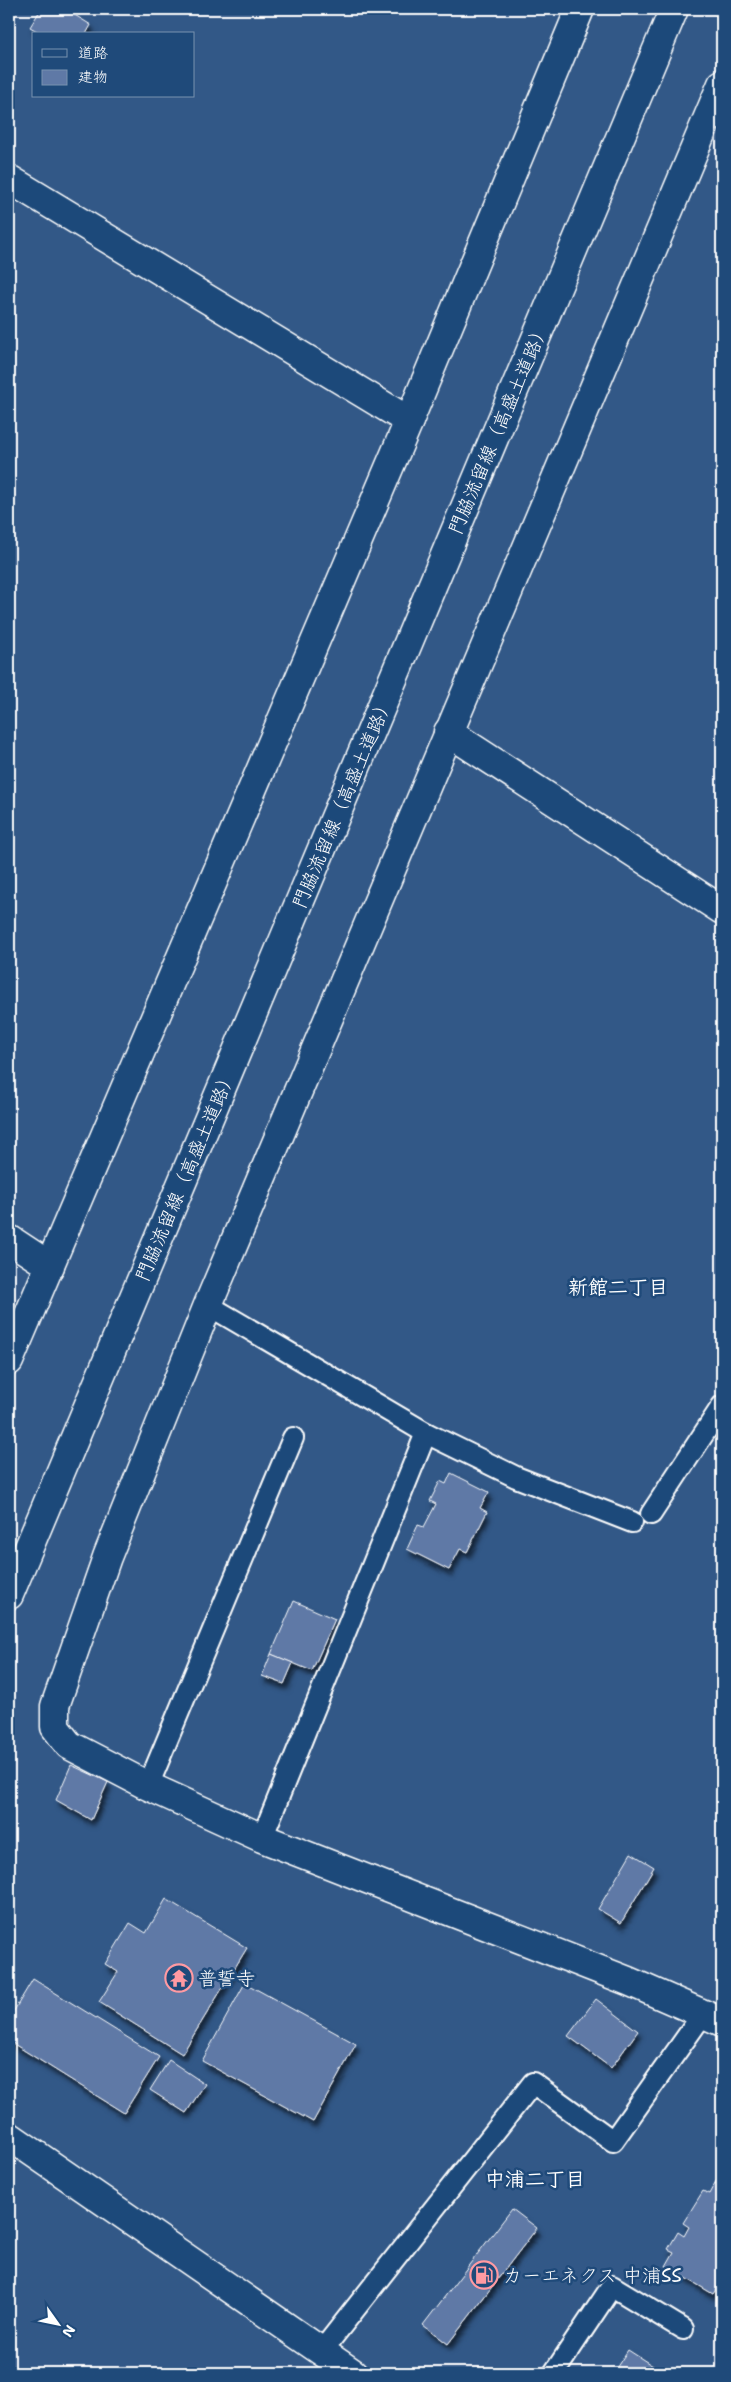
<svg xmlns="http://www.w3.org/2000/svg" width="731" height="2382" viewBox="0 0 731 2382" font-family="'Shantell Sans','Klee One',sans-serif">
<defs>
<filter id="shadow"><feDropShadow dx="3" dy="5.5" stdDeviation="2.5" flood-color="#0009"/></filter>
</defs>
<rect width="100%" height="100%" fill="#325887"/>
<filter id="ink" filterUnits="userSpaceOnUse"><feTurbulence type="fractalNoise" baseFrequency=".02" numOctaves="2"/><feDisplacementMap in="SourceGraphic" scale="10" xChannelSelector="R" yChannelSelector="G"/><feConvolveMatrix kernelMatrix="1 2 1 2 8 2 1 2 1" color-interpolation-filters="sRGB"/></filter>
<g filter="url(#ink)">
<g fill="#5f79a6" stroke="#fff" filter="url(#shadow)">
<polygon points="41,9 65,9 91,25 86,34 42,34 30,27"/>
<polygon points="451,1473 489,1492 480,1508 487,1512 467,1552 460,1549 449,1570 407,1549 418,1525 424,1527 436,1504 430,1501 440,1481 446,1484"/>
<polygon points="294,1601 335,1619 312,1671 271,1654"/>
<polygon points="271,1654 293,1663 284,1684 262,1676"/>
<polygon points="71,1765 108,1782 91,1820 56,1800"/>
<polygon points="631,1853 654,1867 621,1923 598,1909"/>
<polygon points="166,1899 247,1948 182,2054 99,2002 118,1972 105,1964 130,1923 146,1933"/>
<polygon points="722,1960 722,1975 717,1972"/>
<polygon points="33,1979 159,2057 124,2113 9,2041 9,2019"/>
<polygon points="245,1983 356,2044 313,2122 202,2061"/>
<polygon points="596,1999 638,2031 611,2068 568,2036"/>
<polygon points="169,2060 205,2084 186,2113 150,2090"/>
<polygon points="722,2172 722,2187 715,2183"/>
<polygon points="715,2183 722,2187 722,2280 713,2294 666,2266 674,2252 668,2249 678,2232 684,2236 689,2227 683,2223 703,2191 709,2194"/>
<polygon points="512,2209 537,2228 448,2344 423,2325"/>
<polygon points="628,2350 664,2373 613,2373"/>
</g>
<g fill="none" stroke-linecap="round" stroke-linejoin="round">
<g stroke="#fff" stroke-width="24">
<g id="lane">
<polyline points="208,1305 426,1433 516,1477 632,1522"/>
<polyline points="651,1514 722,1406"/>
<polyline points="148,1786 293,1438"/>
<polyline points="262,1838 426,1433"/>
<polyline points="321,2352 533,2083 613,2141 703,2014"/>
<polyline points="554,2373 612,2286 683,2329"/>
</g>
</g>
<g stroke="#fff" stroke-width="31">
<g id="street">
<polyline points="722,84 208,1305 107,1557 55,1706 55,1727 69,1745 148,1786 262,1838 628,1981 722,2022"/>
<polyline points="9,179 409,421"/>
<polyline points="448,732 722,910"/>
<polyline points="9,1239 50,1266"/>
<polyline points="9,1361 409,421 580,9"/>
</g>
</g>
<g stroke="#fff" stroke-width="31">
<g id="secondary">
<polyline points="9,1595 674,9"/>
<polyline points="9,2136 353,2373"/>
</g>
</g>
<use href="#lane" stroke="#1f4a7a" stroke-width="20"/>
<use href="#street" stroke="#1f4a7a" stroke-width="28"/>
<use href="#secondary" stroke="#1f4a7a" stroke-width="28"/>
</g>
</g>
<defs>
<g id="temple-ring" transform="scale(1.4375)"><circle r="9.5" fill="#1f4a7a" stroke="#ff9aa2" stroke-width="1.5"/><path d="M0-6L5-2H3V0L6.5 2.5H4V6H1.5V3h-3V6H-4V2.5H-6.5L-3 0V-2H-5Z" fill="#ff9aa2"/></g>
<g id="fuel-ring" transform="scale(1.4375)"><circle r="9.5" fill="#1f4a7a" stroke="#ff9aa2" stroke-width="1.5"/><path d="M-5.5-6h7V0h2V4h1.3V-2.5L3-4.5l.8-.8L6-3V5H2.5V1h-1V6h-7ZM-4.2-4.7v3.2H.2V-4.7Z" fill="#ff9aa2"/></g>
</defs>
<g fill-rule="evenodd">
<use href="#temple-ring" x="179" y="1978"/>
<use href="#fuel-ring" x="484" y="2275"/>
</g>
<g text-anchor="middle" stroke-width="5" stroke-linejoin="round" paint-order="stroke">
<g font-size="19" fill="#fff" stroke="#1f4a7a">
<text transform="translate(498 428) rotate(-67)" y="7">門脇流留線（高盛土道路）</text>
<text transform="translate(342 802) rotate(-67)" y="7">門脇流留線（高盛土道路）</text>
<text transform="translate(185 1175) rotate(-67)" y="7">門脇流留線（高盛土道路）</text>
</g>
<g font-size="19" fill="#fff" stroke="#1f4a7a" text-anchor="start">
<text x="198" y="1985">普誓寺</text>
<text x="503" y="2282">カーエネクス 中浦SS</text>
</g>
<g font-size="20" font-weight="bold" fill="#fff" stroke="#1f4a7a">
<text x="618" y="1294">新館二丁目</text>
<text x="535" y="2186">中浦二丁目</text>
</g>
</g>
<rect width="731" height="2382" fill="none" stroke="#1f4a7a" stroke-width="30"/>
<rect x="15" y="15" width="701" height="2352" fill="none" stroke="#fff" stroke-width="2" filter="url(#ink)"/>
<rect x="32" y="32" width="162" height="65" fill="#1f4a7a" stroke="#7992af"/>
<rect x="42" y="49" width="25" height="8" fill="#1f4a7a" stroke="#7992af"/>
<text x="78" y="58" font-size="15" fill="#ffffff">道路</text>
<rect x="42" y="70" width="25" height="15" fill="#5f79a6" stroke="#7992af"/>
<text x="78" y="82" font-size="15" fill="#ffffff">建物</text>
<g transform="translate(58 2324) rotate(123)" stroke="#1f4a7a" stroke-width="4" paint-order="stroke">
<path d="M0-4L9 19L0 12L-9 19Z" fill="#ffffff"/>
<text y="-8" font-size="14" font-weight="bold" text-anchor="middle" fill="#ffffff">N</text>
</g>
</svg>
